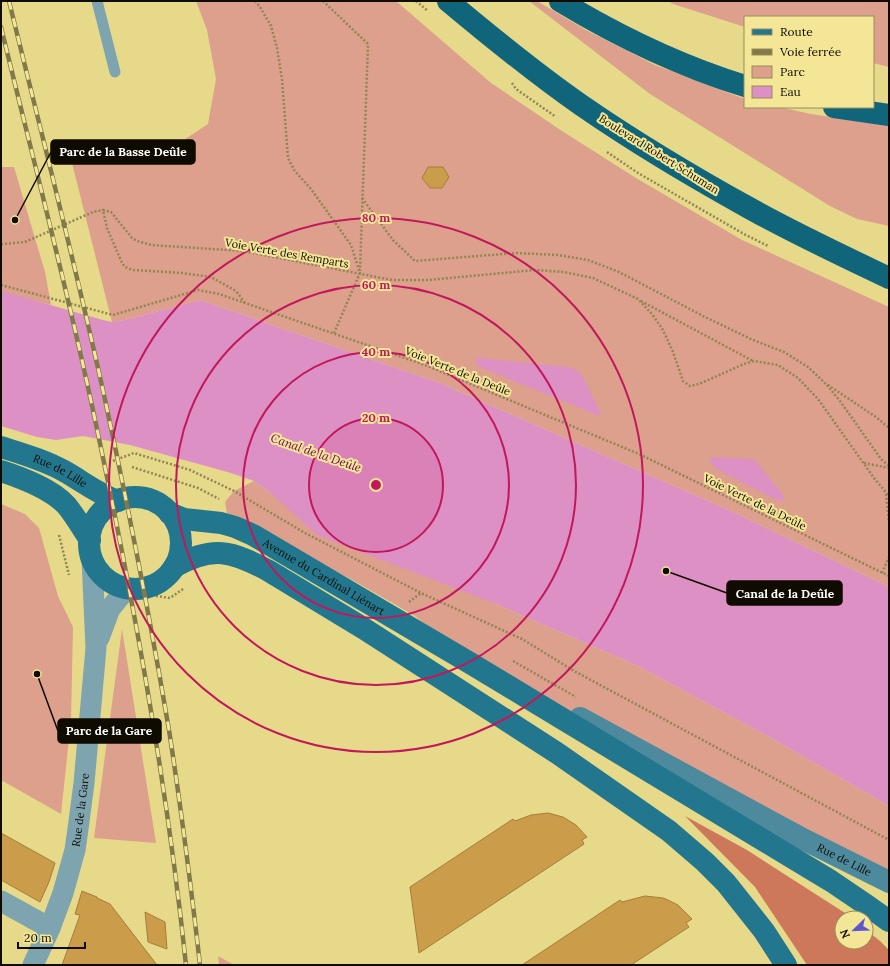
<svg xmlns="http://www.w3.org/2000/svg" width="890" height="966" viewBox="0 0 890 966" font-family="Lora,serif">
<rect width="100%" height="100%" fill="#e6d98a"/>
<g fill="#dca08c">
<polygon points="196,1 396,1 491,83 562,131 636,178 742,240 889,307 889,587 731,511 440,383 200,300 125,320 112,322 72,163 98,164 123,162 170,149 208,124 216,79 207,30"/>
<polygon points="529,1 537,1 586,30 655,65 745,99 745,107 779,107 811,114 889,126 889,226 857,219 830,206 650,94"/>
<polygon points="668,1 889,1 889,67 873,63 873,17 745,17 745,27 673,4"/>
<polygon points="1,167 14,167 45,272 51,305 1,292"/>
<polygon points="254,481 272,494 496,604 638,666 773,739 889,806 889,882 470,663 415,616 356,582 227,513 225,502 234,491"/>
<polygon points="1,504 25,514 39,528 58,596 73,627 71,720 61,814 1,780"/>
<polygon points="122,629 156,843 94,838"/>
<polygon points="218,956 234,965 219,965"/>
</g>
<polygon fill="#cd785b" points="685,816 747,850 845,913 851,918 842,918 842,942 866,942 866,930 880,941 889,950 889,965 807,965 755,887"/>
<g fill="#dd90c4">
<polygon points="1,291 103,320 112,322 125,320 200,300 440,383 731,511 889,587 889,806 773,739 638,666 496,604 317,535 272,494 254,481 231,473 130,445 83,436 56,440 37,437 1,426"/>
<polygon points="479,358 569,367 576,370 582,375 601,414 597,415 480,367 476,363 475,359"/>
<polygon points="716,457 752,459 755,460 783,495 784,498 782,501 777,500 716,469 709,460"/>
</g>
<g fill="#cb9d4a" stroke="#a57e37">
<polygon points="428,167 443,167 449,177 442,188 430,188 422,178"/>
<polygon points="548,813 563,817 576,825 587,837 582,840 584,844 419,953 410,887 513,819 515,821 531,815"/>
<polygon points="1,833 55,863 49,882 40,902 1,880"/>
<polygon points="82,891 97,897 97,898 110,904 157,965 62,965 80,915 75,914"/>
<polygon points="645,896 663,898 668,900 678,905 692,919 686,923 689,927 631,965 522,965 620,900 622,902"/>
<polygon points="145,912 165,922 167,949 148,942"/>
</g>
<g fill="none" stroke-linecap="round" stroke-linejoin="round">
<g stroke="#908653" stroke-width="2.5" stroke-dasharray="2 2" stroke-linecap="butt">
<polyline points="255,1 260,7 271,26 277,48 282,79 288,158 294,170 311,189 351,245 360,273 334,333"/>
<polyline points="323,1 368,44 360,271"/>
<polyline points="416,1 428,11"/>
<polyline points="512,83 516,89 556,117"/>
<polyline points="607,152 638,173 744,234 768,246"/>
<polyline points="362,198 393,240 415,261 516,253 558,255 588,260 619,272 705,317 753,340 784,352 808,367 825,383 876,417 889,428"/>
<polyline points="1,244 3,244 25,242 93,212 103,210"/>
<polyline points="1,285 113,315 198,290 219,294 425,365 639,454 889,576"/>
<polyline points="641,301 753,361"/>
<polyline points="245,303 236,291 211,277 182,273 133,270 125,267 122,263 107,228 103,210 111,212 132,238 137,241 151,245 243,251 392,280 428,280 535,270 564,272 593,278 638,299 652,314 663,330 673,352 683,381 690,386 699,384 744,364 754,361 778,365 798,378 818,399 874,478 889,496"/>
<polyline points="827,385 840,401 881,459 889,466"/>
<polyline points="113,461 134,453 190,470 234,491 305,533 421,593 522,639 574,671 889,840"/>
<polyline points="864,463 889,468"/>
<polyline points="132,467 198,488 219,499"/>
<polyline points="886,494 889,522"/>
<polyline points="59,535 69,575"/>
<polyline points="882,573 889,557"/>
<polyline points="156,596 170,598 183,589"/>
<polyline points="409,602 421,593"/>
<polyline points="513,661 576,697"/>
</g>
<polyline stroke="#7ea4b0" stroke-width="11" points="97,1 115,72"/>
<g stroke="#7ea4b0" stroke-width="21">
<polyline points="99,638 109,611 113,605 127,588"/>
<polyline points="1,901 50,928"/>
<path id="s1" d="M33 965 50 928 63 893 75 850 78 829 84 783 96 648 92 559"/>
</g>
<path stroke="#4e8a9d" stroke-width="22" id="s2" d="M580 718 799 837 889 882"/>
<g stroke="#22778e" stroke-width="22">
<path id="s3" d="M1 447C23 454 44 460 64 471 82 481 98 494 118 501"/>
<path d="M1 471C22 478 52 489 67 506 75 516 82 528 90 540"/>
<circle cx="135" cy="543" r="46"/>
<path id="s4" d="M169 513 184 519 221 523 235 527 253 535 470 663 831 881 865 904 889 921"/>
<path d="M174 567C213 545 232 551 269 571L363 628 557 753 669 831 705 862 726 883 764 931 786 965"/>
</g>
<g stroke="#11657a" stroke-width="22">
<path d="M448 1C491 37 535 73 581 105 636 143 693 177 751 209 796 234 843 256 889 278"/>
<path d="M560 1C618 36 680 66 745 86"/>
<polyline points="834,107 889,115"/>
</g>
<g stroke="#82794a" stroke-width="4.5">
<g id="rail">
<path d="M9 1C41 132 75 263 104 395 128 506 150 618 169 730 181 808 191 886 200 965"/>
<path d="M1 27C31 151 64 276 91 401 131 587 166 775 186 965"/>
</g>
</g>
<use href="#rail" stroke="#f4e697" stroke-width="3" stroke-dasharray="9" stroke-linecap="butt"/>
</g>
<circle cx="376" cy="485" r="67" fill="#c2185b" fill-opacity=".12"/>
<g fill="none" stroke="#c2185b" stroke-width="2">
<circle cx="376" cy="485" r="67"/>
<circle cx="376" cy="485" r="133"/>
<circle cx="376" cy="485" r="200"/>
<circle cx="376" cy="485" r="267"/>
</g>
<g text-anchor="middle" stroke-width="4" stroke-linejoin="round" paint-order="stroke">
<g font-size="11" fill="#0f0b00" stroke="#f4e697">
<text transform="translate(659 154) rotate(32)" y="4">Boulevard Robert Schuman</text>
<text transform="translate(287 253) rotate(10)" y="4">Voie Verte des Remparts</text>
<text transform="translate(458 371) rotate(22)" y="4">Voie Verte de la Deûle</text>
<text dy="4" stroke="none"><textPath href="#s3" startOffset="64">Rue de Lille</textPath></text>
<text transform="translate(755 502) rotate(26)" y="4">Voie Verte de la Deûle</text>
<text dy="4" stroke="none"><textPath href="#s4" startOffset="170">Avenue du Cardinal Liénart</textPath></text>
<text dy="4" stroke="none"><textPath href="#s1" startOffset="163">Rue de la Gare</textPath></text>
<text dy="4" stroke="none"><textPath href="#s2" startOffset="300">Rue de Lille</textPath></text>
</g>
<g font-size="12" font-style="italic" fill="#660851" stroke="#f4e697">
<text transform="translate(316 453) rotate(19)" y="4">Canal de la Deûle</text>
</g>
</g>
<circle cx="376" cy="485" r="6" fill="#c2185b" stroke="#f4e697" stroke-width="2"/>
<g font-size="12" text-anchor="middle" font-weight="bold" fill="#c2185b" stroke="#f4e697" stroke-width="4" stroke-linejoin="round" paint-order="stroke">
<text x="376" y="222">80 m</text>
<text x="376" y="289">60 m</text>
<text x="376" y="356">40 m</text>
<text x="376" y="422">20 m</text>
</g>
<path fill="none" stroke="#0f0b00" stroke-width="1.5" d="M15 220L51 152M666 571L727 593M37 674L58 731"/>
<g fill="#0f0b00" stroke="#f4e697" stroke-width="1.5">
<circle cx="15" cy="220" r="4"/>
<circle cx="666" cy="571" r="4"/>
<circle cx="37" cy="674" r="4"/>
</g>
<g fill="#0f0b00" stroke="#0f0b00" stroke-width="1.5">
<rect x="51" y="140" width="144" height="24" rx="4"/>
<rect x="727" y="581" width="115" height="24" rx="4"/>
<rect x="58" y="719" width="103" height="24" rx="4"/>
</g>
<g font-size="12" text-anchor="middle" font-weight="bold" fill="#fff">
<text x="123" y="156">Parc de la Basse Deûle</text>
<text x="785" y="598">Canal de la Deûle</text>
<text x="109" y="735">Parc de la Gare</text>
</g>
<rect width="890" height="966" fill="none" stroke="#0f0b00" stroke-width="4"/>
<rect x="744" y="16" width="130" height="92" fill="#f4e697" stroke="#988e5b"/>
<rect x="752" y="29" width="20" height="6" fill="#22778e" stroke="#988e5b"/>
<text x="780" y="36" font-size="12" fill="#0f0b00">Route</text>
<rect x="752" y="49" width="20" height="6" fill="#82794a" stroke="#988e5b"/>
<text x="780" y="56" font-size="12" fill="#0f0b00">Voie ferrée</text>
<rect x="752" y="66" width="20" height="12" fill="#dca08c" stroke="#988e5b"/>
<text x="780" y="76" font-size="12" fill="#0f0b00">Parc</text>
<rect x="752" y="86" width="20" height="12" fill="#dd90c4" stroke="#988e5b"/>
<text x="780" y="96" font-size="12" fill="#0f0b00">Eau</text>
<g transform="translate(854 930) rotate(247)"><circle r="19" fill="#f4e697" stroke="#988e5b"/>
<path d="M0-3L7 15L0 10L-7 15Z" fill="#5c58d0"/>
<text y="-6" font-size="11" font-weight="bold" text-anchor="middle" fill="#0f0b00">N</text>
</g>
<path d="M18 942v6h67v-6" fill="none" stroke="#0f0b00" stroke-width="2"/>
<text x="24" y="942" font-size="12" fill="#0f0b00" stroke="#f4e697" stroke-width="3" paint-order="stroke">20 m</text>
</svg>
